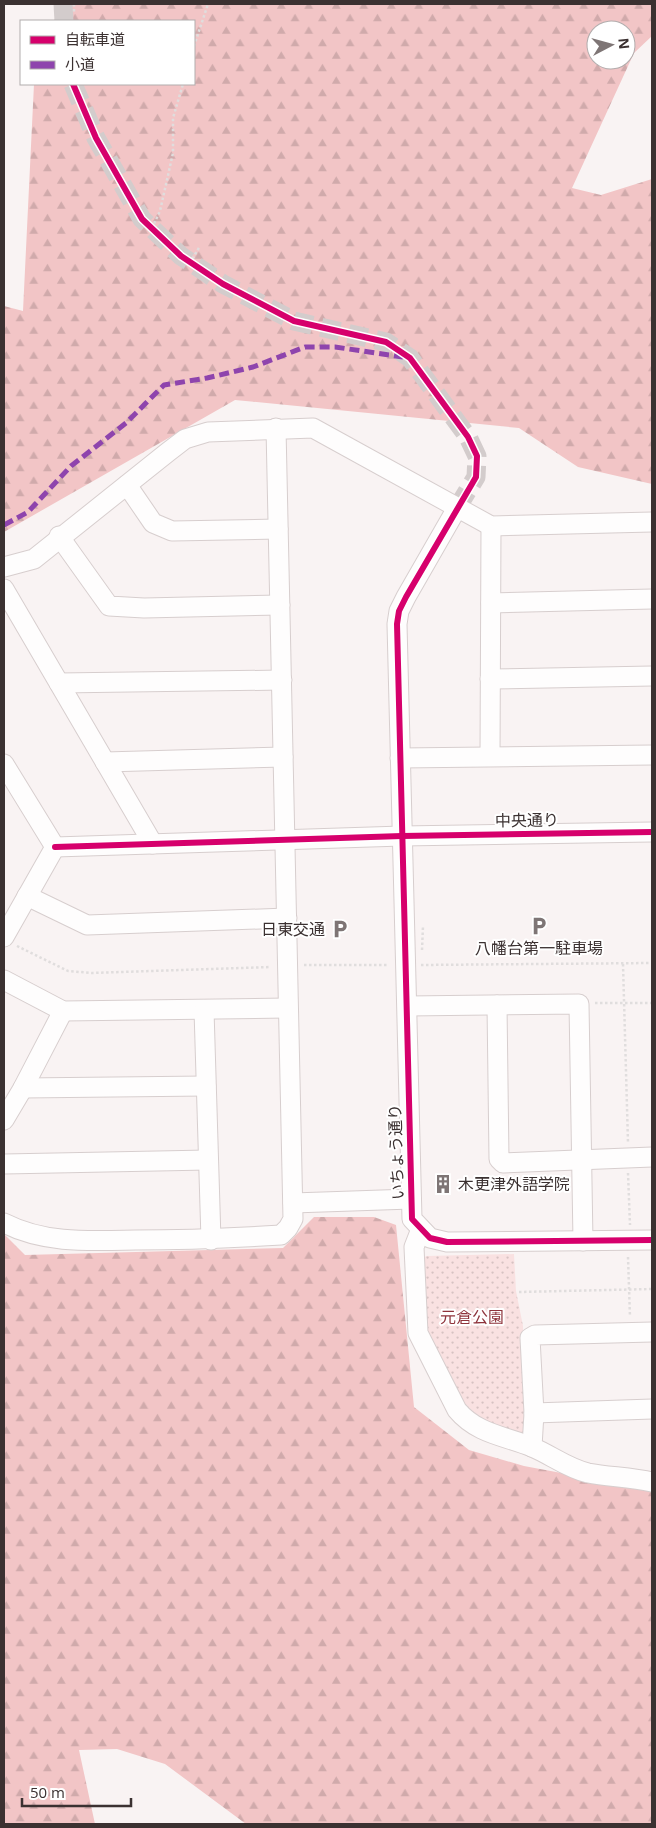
<svg xmlns="http://www.w3.org/2000/svg" width="656" height="1828" viewBox="0 0 656 1828" font-family="'Open Sans','Noto Sans JP',sans-serif">
<defs>
<pattern id="forest-firs" width="22" height="20" patternUnits="userSpaceOnUse" patternTransform="scale(1.25)"><rect width="22" height="20" fill="#f2c5c6"/><path d="M5 1l3.5 6h-7zM16 11l3.5 6h-7z" fill="#d0aaab"/></pattern>
<pattern id="park-dots" width="8" height="8" patternUnits="userSpaceOnUse" patternTransform="scale(1.25)"><rect width="8" height="8" fill="#f9e1e1"/><path d="M2 2h.1M6 6h.1" fill="none" stroke="#d6c2c2" stroke-width="1.8" stroke-linecap="round"/></pattern>
</defs>
<rect width="100%" height="100%" fill="#f9f3f3"/>
<g fill="url(#forest-firs)" fill-rule="evenodd">
<path d="M61 4H652V36L634 53 572 188 601 195 652 179V484L578 467 519 428 235 400 4 532V306L23 311 34 84H194V21H54ZM596 30H626V60H596Z"/>
<polygon points="314,1217 374,1217 396,1225 414,1407 469,1450 524,1466 652,1490 652,1824 246,1824 165,1764 117,1749 79,1750 95,1824 4,1824 4,1234 25,1255 283,1248"/>
</g>
<polygon fill="url(#park-dots)" points="514,1254 516,1291 523,1326 525,1432 515,1435 468,1415 424,1328 423,1260 426,1256"/>
<g fill="none" stroke-linecap="round" stroke-linejoin="round">
<g stroke="#d3cccc" stroke-width="19" stroke-dasharray="19 9" stroke-linecap="butt">
<polyline points="63,4 64,21"/>
<polyline points="73,84 96,138 142,219 181,256 223,284 294,321 386,342 410,358 468,437 477,456 476,477 457,508"/>
</g>
<g stroke="#d7cece" stroke-width="21">
<g id="minor">
<polyline points="127,485 153,523 172,531 278,529"/>
<polyline points="457,508 406,597 399,611 397,624 412,1219 430,1238 447,1242 652,1240"/>
<polyline points="59,536 109,606 144,608 280,605"/>
<polyline points="4,567 34,559 168,452 185,439 208,432 313,428 491,526 652,522"/>
<polyline points="4,589 153,844"/>
<polyline points="491,603 652,599"/>
<polyline points="490,679 652,676"/>
<polyline points="59,683 282,680"/>
<polyline points="490,756 491,526"/>
<polyline points="400,758 652,755"/>
<polyline points="105,762 283,757"/>
<polyline points="4,764 55,847"/>
<polyline points="55,847 402,836 652,832"/>
<polyline points="27,896 87,925 287,918"/>
<polyline points="4,937 55,847"/>
<polyline points="4,980 63,1011 287,1008"/>
<polyline points="497,1005 499,1159 503,1163 652,1157"/>
<polyline points="408,1006 579,1004 583,1241"/>
<polyline points="204,1010 211,1240"/>
<polyline points="23,1088 206,1086"/>
<polyline points="4,1120 23,1088 63,1011"/>
<polyline points="4,1164 208,1160"/>
<polyline points="293,1203 411,1199"/>
<path d="M4 1223C45 1244 90 1241 135 1240 184 1240 232 1238 281 1235L288 1228 293 1219 276 428"/>
<path d="M421 1229 414 1247 418 1333 457 1410C477 1434 505 1436 532 1447 551 1455 567 1468 588 1473 609 1477 631 1477 652 1482"/>
<polyline points="534,1413 652,1409"/>
<polyline points="532,1447 534,1413 530,1338 535,1335 652,1332"/>
</g>
</g>
<g stroke="#e0dddd" stroke-width="2.5" stroke-dasharray="2.5 2.5" stroke-linecap="butt">
<polyline points="74,4 74,13"/>
<polyline points="194,46 208,4"/>
<polyline points="152,228 160,211 173,153 173,118 183,84"/>
<polyline points="190,263 200,246"/>
<polyline points="17,946 68,971 92,973 271,967"/>
<polyline points="422,950 423,926"/>
<polyline points="623,964 628,1143"/>
<polyline points="304,965 389,965"/>
<polyline points="421,965 652,963"/>
<polyline points="595,1003 652,1003"/>
<polyline points="628,1173 630,1225"/>
<polyline points="628,1257 630,1317"/>
<polyline points="519,1292 652,1289"/>
</g>
<use href="#minor" stroke="#fefdfd" stroke-width="19"/>
<polyline stroke="#8e44ad" stroke-width="5" stroke-dasharray="10 5" stroke-linecap="butt" points="4,525 28,512 71,466 126,423 164,385 207,378 253,367 305,347 335,347 403,357"/>
<g stroke="#fff" stroke-width="9">
<g id="cycleway">
<polyline points="73,84 96,138 142,219 181,256 223,284 294,321 386,342 410,358 468,437 477,456 476,477 406,597 399,611 397,624 412,1219 430,1238 447,1242 652,1240"/>
<polyline points="55,847 402,836 652,832"/>
</g>
</g>
<use href="#cycleway" stroke="#d6006c" stroke-width="6"/>
</g>
<defs>
<g id="parking-bare" transform="scale(1.5)"><path d="M-3.5-5.5H1a3.5 3.5 0 0 1 0 7H-1V5.5H-3.5ZM-1-3.4V-.6H.8a1.4 1.4 0 0 0 0-2.8Z" fill="#7e7575" stroke="#fff" stroke-width="2.5" paint-order="stroke"/></g>
<g id="building-bare" transform="scale(1.5)"><path d="M-4-6H4V6H1V3H-1V6H-4ZM-2.5-4.3h1.7v1.8h-1.7ZM.8-4.3h1.7v1.8H.8ZM-2.5-1h1.7V.8h-1.7ZM.8-1h1.7V.8H.8Z" fill="#7e7575" stroke="#fff" stroke-width="2.5" paint-order="stroke"/></g>
</defs>
<g fill-rule="evenodd">
<use href="#parking-bare" x="539" y="926"/>
<use href="#parking-bare" x="340" y="929"/>
<use href="#building-bare" x="443" y="1184"/>
</g>
<g text-anchor="middle" stroke-width="4" stroke-linejoin="round" paint-order="stroke">
<g font-size="16" fill="#3b3131" stroke="#fff">
<text transform="translate(527 820) rotate(-1)" y="6">中央通り</text>
<text transform="translate(396 1152) rotate(-92)" y="6">いちょう通り</text>
</g>
<g font-size="16" fill="#3b3131" stroke="#fff" text-anchor="end">
<text x="325" y="935">日東交通</text>
<text x="539" y="954" text-anchor="middle">八幡台第一駐車場</text>
<text x="458" y="1190" text-anchor="start">木更津外語学院</text>
</g>
<g font-size="16" fill="#8e333b" stroke="#fff">
<text x="472" y="1323">元倉公園</text>
</g>
</g>
<rect width="656" height="1828" fill="none" stroke="#3b3131" stroke-width="10"/>
<rect x="20" y="20" width="175" height="65" fill="#ffffff" stroke="#b1adad"/>
<rect x="30" y="36" width="25" height="8" fill="#d6006c" stroke="#b1adad"/>
<text x="65" y="45" font-size="15" fill="#3b3131">自転車道</text>
<rect x="30" y="61" width="25" height="8" fill="#8e44ad" stroke="#b1adad"/>
<text x="65" y="70" font-size="15" fill="#3b3131">小道</text>
<g transform="translate(611 45) rotate(84)"><circle r="24" fill="#ffffff" stroke="#b1adad"/>
<path d="M0-4L9 19L0 12L-9 19Z" fill="#7e7575"/>
<text y="-8" font-size="14" font-weight="bold" text-anchor="middle" fill="#3b3131">N</text>
</g>
<path d="M22 1798v8h109v-8" fill="none" stroke="#3b3131" stroke-width="2.5"/>
<text x="30" y="1798" font-size="15" fill="#3b3131" stroke="#ffffff" stroke-width="4" paint-order="stroke">50 m</text>
</svg>
